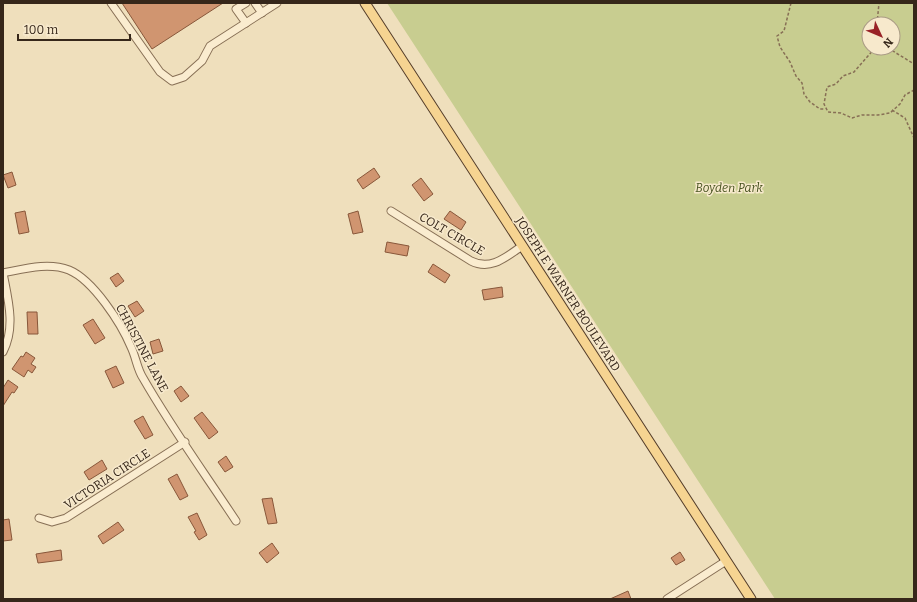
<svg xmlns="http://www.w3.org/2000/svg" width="917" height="602" viewBox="0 0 917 602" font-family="Bitter,serif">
<rect width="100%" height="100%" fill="#efdfbc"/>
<path fill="#c8cd90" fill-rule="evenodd" d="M387 3H914V599H775ZM869 24H893V48H869Z"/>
<g fill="#d09570" stroke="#88573a">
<polygon points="122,3 223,3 152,49"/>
<polygon points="374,168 380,177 363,189 357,180"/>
<polygon points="12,172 16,185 8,188 3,175"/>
<polygon points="421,178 433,194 424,201 412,185"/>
<polygon points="25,211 29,232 19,234 15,213"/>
<polygon points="358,211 363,232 353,234 348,214"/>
<polygon points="450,211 466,222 461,230 444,219"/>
<polygon points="387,242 409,246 407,256 385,252"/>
<polygon points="433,264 450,275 445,283 428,272"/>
<polygon points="118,273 124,281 116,287 110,278"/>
<polygon points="502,287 503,297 484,300 482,290"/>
<polygon points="137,301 144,311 135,317 128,306"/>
<polygon points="27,312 37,312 38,334 28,334"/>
<polygon points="93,319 105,338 95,344 83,325"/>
<polygon points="159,339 163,351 153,354 150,342"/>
<polygon points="26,352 35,358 31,364 36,367 32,373 28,370 24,377 12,369 21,356 23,357"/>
<polygon points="116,366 124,383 113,388 105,371"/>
<polygon points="8,380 18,387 14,393 12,392 3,406 3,388"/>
<polygon points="181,386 189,396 181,402 174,391"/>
<polygon points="202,412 218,432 209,439 194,418"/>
<polygon points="143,416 153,435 145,439 134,421"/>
<polygon points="226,456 233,467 225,472 218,462"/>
<polygon points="102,460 107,469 89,480 84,472"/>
<polygon points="177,474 188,496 180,500 168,479"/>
<polygon points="272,498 277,523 268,524 262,499"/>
<polygon points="197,513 207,535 199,540 194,532 196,531 188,517"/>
<polygon points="9,519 12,540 3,541 3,520"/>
<polygon points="118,522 124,530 103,544 98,536"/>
<polygon points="272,543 279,553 267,563 259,553"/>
<polygon points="61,550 62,560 38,563 36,554"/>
<polygon points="680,552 685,560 676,565 671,558"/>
<polygon points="628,591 631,599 610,599"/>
</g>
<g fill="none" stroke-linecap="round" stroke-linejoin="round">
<g stroke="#876f55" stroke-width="9">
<g id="minor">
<polyline points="111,3 160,72 172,81 184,77 202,61 210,46 277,3"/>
<polyline points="255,3 262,13"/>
<polyline points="246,23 236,9 246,3"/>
<path d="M391 211 471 261C491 271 506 257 522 246"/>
<path d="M3 273C24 269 48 262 69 270 93 280 121 323 131 347 136 357 137 369 143 378 171 427 205 474 236 521"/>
<path d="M3 273C8 299 16 327 3 352"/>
<polyline points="39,518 52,522 66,518 185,442"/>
<polyline points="667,599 726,561"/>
</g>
</g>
<g stroke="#543d2a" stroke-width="11">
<polyline id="major" points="365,3 751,599"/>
</g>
<g stroke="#876f55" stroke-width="1.5" stroke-dasharray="3 2" stroke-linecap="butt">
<polyline points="791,3 784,31 777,36 780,47 790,62 796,76 802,83 804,94 810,102 820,109 825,109"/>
<polyline points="877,24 879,3"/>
<polyline points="875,48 854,72 843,76 836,84 827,87 824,104 828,112 841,113 852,118 862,115 878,115 890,113 900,104 905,95 914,90"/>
<polyline points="888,48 914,64"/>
<polyline points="892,110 905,118 914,138"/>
</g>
<use href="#minor" stroke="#faeccf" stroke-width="7"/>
<use href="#major" stroke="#f6d491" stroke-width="9"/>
</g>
<g text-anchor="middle" stroke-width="3" stroke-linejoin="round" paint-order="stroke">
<g font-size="12" font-style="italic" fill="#485320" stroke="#f7e9cc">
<text x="729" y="192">Boyden Park</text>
</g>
<g font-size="12" fill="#36271a" stroke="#f7e9cc">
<text transform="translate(452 234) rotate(30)" y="4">COLT CIRCLE</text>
<text transform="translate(568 294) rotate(57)" y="4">JOSEPH E WARNER BOULEVARD</text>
<text transform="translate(142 348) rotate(62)" y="4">CHRISTINE LANE</text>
<text transform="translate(107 479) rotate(-33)" y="4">VICTORIA CIRCLE</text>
</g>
</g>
<rect width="917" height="602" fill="none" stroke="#36271a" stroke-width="8"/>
<g transform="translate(881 36) rotate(134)"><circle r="19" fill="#f7e9cc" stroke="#aa9b85"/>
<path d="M0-3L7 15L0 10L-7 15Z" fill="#992226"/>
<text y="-6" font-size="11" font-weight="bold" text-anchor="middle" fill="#36271a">N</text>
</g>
<path d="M18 34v6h112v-6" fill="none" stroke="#36271a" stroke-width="2"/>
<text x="24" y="34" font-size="12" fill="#36271a" stroke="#f7e9cc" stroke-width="3" paint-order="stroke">100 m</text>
</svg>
